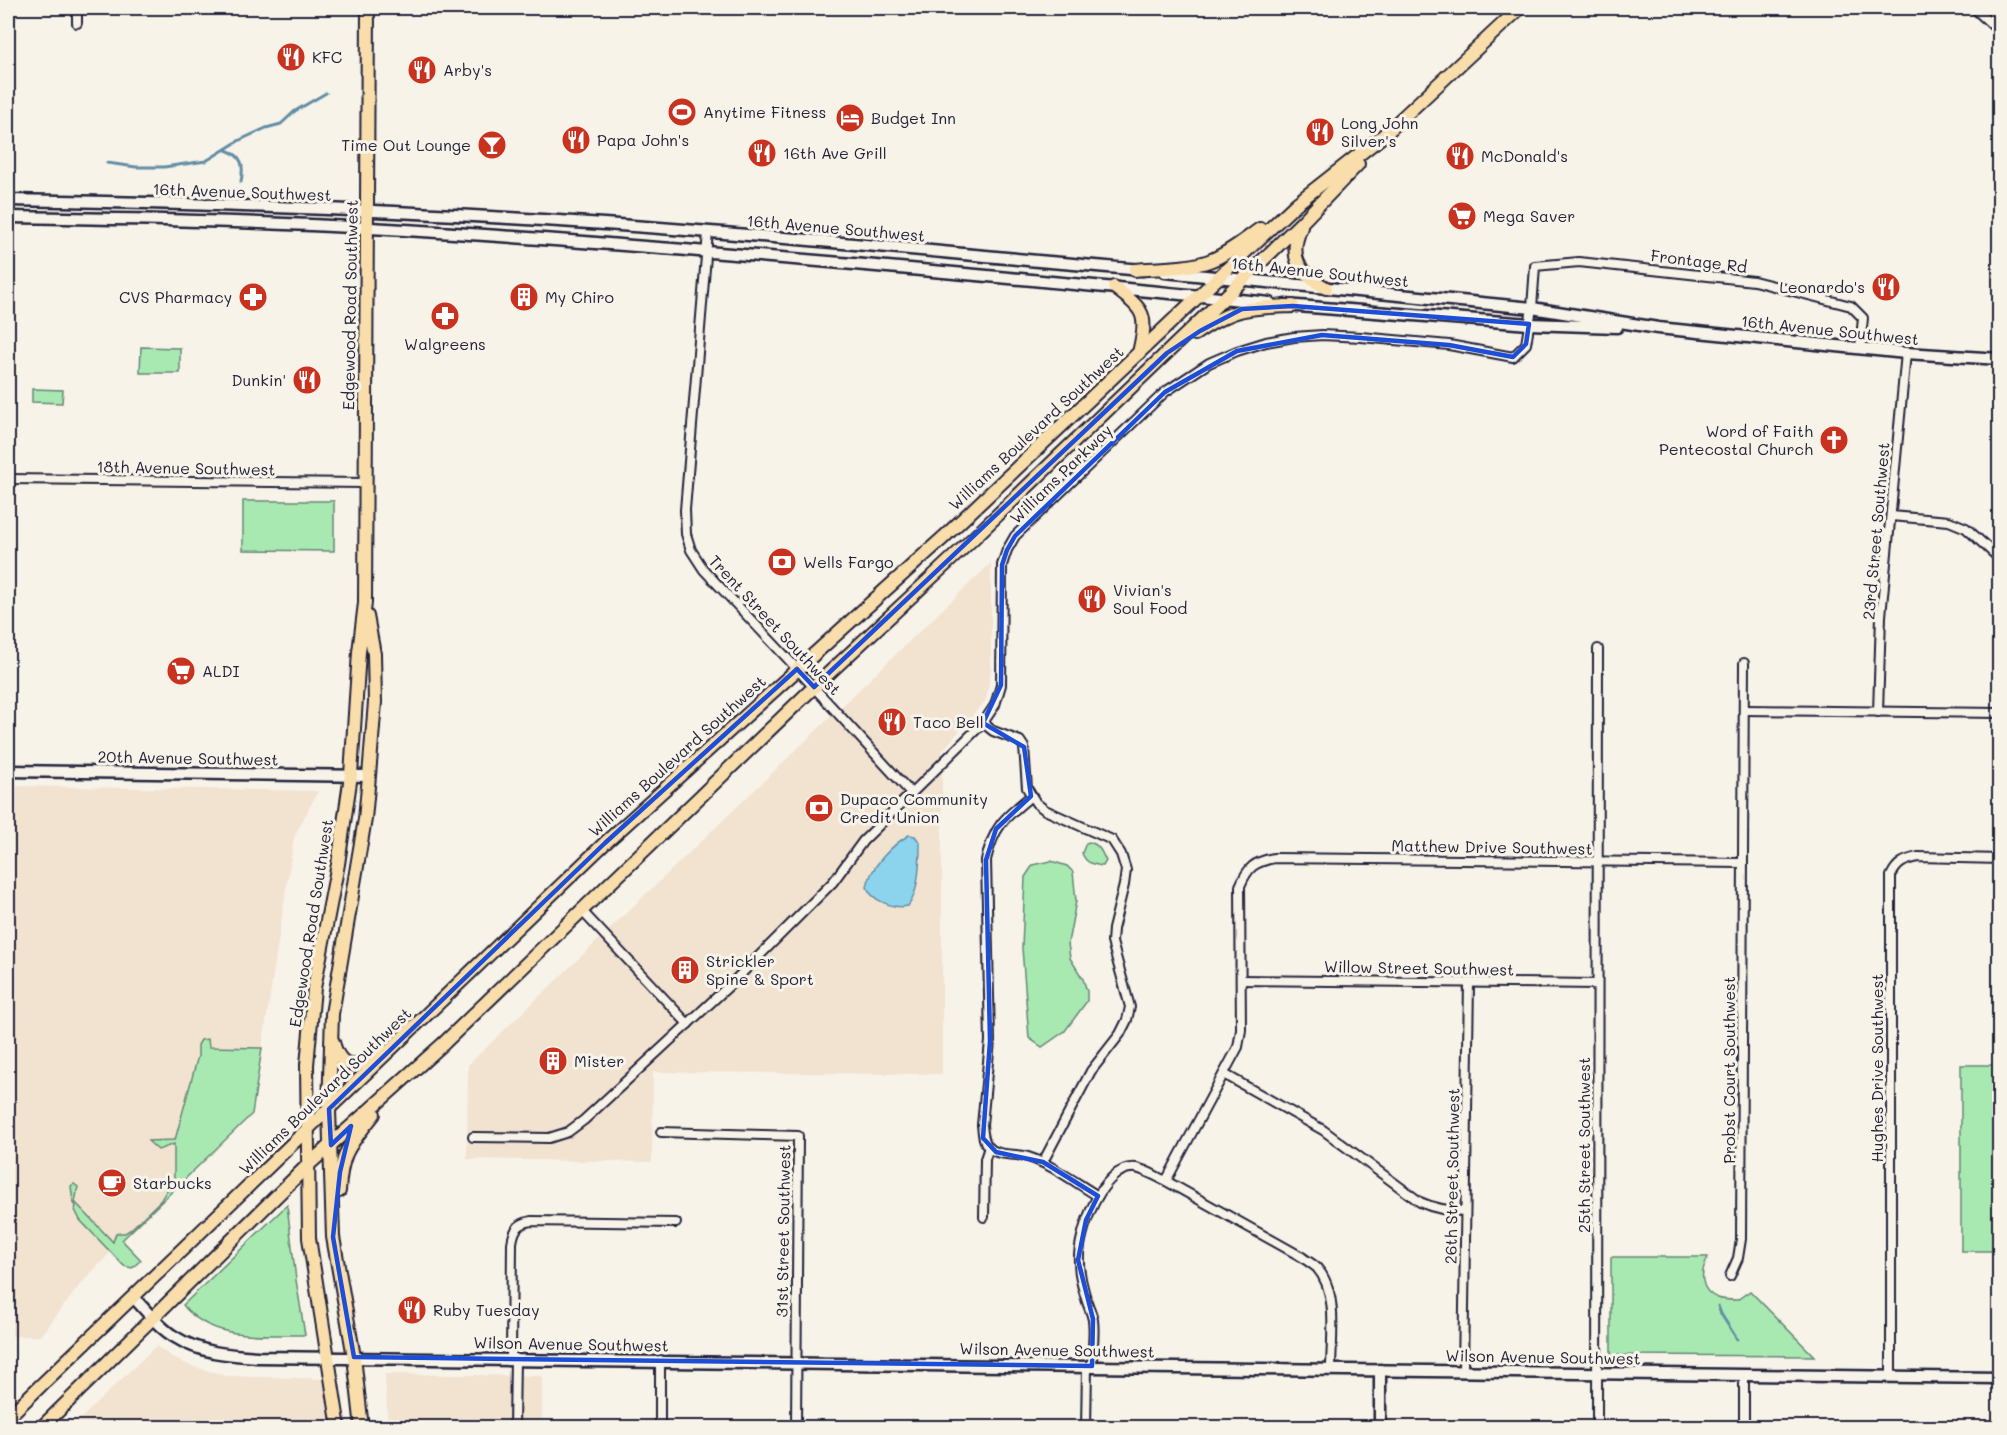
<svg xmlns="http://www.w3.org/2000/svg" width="2007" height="1435" viewBox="0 0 2007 1435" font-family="Mali,sans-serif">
<rect width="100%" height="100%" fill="#f7f3e8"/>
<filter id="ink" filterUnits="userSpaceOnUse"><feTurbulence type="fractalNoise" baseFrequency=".0167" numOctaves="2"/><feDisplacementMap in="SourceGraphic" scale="12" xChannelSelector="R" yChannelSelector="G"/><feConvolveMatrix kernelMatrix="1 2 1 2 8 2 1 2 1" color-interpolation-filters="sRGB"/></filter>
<g filter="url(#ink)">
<g fill="#f2e2d0">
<polygon points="991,563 991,670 986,700 942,751 942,1074 653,1072 652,1162 467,1159 468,1065"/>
<polygon points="8,786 318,791 294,837 252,1114 121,1241 80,1285 40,1336 8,1336"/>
<polygon points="156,1346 175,1359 191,1366 227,1376 325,1379 331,1427 71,1428"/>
<polygon points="385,1374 542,1376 542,1427 388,1427"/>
</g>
<g fill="#a8e9b2" stroke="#658676" stroke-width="1.5">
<polygon points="141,347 180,348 180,373 140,373"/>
<polygon points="32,389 63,390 62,403 32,402"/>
<polygon points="243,501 334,501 334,551 243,550"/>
<path d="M1089 842C1100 845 1101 851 1106 861L1103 866C1093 864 1086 864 1082 853L1086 843Z"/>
<polygon points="1051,861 1067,866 1073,872 1076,901 1068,943 1070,958 1083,979 1087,991 1087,1001 1065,1031 1042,1047 1029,1038 1022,948 1025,877 1033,865"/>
<polygon points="208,1039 209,1047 262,1048 252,1114 122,1240 141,1260 132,1268 124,1266 80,1220 75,1210 76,1206 73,1202 71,1186 74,1184 78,1187 75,1202 113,1242 116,1233 125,1233 130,1230 161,1200 168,1188 174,1184 174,1144 158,1150 148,1141 175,1140 198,1056 198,1045 201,1040"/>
<rect x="1961" y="1065" width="38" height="186"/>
<path d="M287 1205 296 1280 305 1335C263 1334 212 1342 183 1305Z"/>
<path d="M1611 1257H1708C1700 1272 1699 1291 1718 1298 1723 1300 1731 1300 1737 1300L1750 1291 1814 1356 1611 1355Z"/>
</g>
<path fill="#8cd4ed" stroke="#628da6" stroke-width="1.5" d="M909 835 915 836 920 843C920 859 919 893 908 906 895 909 871 901 867 887 870 867 892 845 909 835Z"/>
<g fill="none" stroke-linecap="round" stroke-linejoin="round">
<g stroke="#628da6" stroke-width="3">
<path d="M226 150C243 156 244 165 241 182"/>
<polyline points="107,163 136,167 164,167 206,161 240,140 266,128 281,124 295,111 326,93"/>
<polyline points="1718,1306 1721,1314 1737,1339"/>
</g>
<g stroke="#22223b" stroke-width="12">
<g id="street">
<polyline points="1974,8 2000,32"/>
<polyline points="77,23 77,8"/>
<polyline points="708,232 685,510 686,534 691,550 704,570 786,657 911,793"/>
<polyline points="8,479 365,483"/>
<polyline points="1891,516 1949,521 1966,528 2000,559"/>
<polyline points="1744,710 2000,713"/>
<polyline points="1878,712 1881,616 1906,353"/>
<polyline points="983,723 993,731 1020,741 1024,747 1027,788 1036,803 1045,810 1112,840 1121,854 1126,870 1124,885 1113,929 1112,942 1130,1007 1127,1020 1120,1034 1091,1071 1043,1162"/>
<path d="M1031 796C1004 818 994 826 986 860L990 1041 982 1125C983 1133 983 1141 988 1147 998 1157 1016 1153 1028 1157 1053 1165 1076 1183 1098 1196"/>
<polyline points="582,911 688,1024"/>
<polyline points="1241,980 1597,984"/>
<path d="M1224 1074 1323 1130 1420 1202C1435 1209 1449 1211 1465 1211"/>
<polyline points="661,1132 798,1136 796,1428"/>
<polyline points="473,1137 549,1138 568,1132 584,1120 732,983 833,882 863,841 983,723 995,705 1001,685 1002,565 1007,550 1015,536 1165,392 1209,363 1237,351 1266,342 1294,337 1322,335 1361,337 1449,345 1513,357 1526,344 1532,308 1535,266 1579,262 1754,281 1851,306 1863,318 1860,348"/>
<path d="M1166 1181 1302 1257C1307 1261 1313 1264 1317 1268 1339 1292 1331 1339 1331 1369"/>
<polyline points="984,1217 985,1159 989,1147"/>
<polyline points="1730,1276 1738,1258 1741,1239 1744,663"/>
<path d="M511 1358 512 1243C514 1229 518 1224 531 1221L676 1223"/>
<polyline points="660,1360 660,1428"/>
<path d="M1092 1366C1092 1351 1095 1335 1093 1320 1092 1314 1089 1308 1087 1302 1083 1289 1079 1276 1079 1262 1077 1235 1102 1164 1136 1168 1146 1170 1157 1177 1166 1181L1238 1047 1241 1030 1240 886C1248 867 1254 862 1274 858L1743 863"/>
<polyline points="1463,1371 1469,983"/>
<polyline points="1744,1374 1744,1428"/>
<path d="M1891 1376V876C1897 863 1904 860 1918 857L2000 859"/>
<polyline points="514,1428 515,1358"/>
<polyline points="1086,1428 1087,1366"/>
<polyline points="1597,1428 1598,649"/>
</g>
</g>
<g stroke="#22223b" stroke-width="15">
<g id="secondary">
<path d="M8 200C242 204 477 213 710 232 855 243 999 258 1143 270"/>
<path d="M8 217C128 219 249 221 370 228 535 237 700 251 865 265 1000 277 1135 289 1270 303"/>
<polyline points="1165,272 1532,308 1658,328 1906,353 2000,359"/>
<polyline points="1285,305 1529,324 1617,327"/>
<polyline points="8,771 369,776"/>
<path d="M134 1298C146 1310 159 1328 175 1337 200 1353 229 1355 258 1357L2000 1378"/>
<polyline points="1380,1370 1380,1428"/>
</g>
</g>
<g stroke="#22223b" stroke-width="16">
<g id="primary">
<path d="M1301 227C1288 257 1298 273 1326 288"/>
<path d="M1135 270C1159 268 1186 269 1209 261 1228 254 1244 240 1260 229"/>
<path d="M1114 287C1145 311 1148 313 1139 353"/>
<path d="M1195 334C1234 307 1247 308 1293 306"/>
<path d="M333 1042C342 1076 361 1064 383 1052"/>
<path d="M339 1191C341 1151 350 1145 374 1114"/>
<polyline points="8,1417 605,843 944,537 1296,204 1384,135 1520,8"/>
<polyline points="41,1428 307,1166 443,1044 814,687 959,552 1224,298 1303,221 1358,164"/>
<polyline points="339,1428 309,1238 307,1065 314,988 338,864 351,775 359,652 365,603 368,8"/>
<polyline points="362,1428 354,1357 333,1237 329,1109 332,1014 365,819 369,776 375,702 374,654 367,616"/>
</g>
</g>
<use href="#street" stroke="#f7f3e8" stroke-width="8"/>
<use href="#secondary" stroke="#f7f3e8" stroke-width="10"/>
<use href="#primary" stroke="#f9deab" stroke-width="12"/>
</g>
</g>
<path fill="none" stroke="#1d4ed8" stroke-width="4.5" stroke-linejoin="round" d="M1293 306 1529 324 1526 344 1513 357 1449 345 1322 335 1237 351 1165 392 1015 536 1007 550 1002 565 1001 685 983 723 1024 747 1031 796 996 829 986 860 990 1041 983 1138 996 1152 1043 1162 1098 1196 1086 1220 1078 1260 1093 1319 1092 1366 354 1357 333 1237 340 1172 351 1126 331 1145 329 1109 605 843 797 669 814 687 1167 353 1200 331 1242 309Z"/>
<defs>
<g id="restaurant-disc" transform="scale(1.5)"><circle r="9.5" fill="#c8321e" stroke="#f7f3e8"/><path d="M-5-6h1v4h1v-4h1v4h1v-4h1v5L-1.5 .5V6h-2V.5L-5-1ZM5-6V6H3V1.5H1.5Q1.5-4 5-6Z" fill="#fff"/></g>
<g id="stadium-disc" transform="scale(1.5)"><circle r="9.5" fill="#c8321e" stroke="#f7f3e8"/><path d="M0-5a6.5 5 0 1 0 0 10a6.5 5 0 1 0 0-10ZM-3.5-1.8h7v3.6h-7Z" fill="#fff"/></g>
<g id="hotel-disc" transform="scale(1.5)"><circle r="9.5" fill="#c8321e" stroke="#f7f3e8"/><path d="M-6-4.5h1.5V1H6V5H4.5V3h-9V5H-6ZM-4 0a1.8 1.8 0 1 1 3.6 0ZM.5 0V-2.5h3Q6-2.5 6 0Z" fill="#fff"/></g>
<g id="bar-disc" transform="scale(1.5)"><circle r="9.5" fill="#c8321e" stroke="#f7f3e8"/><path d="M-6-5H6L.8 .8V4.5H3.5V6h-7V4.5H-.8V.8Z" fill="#fff"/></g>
<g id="supermarket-disc" transform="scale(1.5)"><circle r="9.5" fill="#c8321e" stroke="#f7f3e8"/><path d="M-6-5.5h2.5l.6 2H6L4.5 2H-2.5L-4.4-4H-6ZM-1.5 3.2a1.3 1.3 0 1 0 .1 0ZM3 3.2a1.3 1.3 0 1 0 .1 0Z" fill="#fff"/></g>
<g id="pharmacy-disc" transform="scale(1.5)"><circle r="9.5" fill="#c8321e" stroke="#f7f3e8"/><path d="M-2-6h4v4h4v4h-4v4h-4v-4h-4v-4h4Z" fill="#fff"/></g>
<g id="building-disc" transform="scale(1.5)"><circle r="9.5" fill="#c8321e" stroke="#f7f3e8"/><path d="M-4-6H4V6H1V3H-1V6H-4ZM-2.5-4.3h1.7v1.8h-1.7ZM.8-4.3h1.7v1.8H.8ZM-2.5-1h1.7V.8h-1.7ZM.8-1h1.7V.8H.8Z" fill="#fff"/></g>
<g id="church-disc" transform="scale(1.5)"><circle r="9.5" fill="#c8321e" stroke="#f7f3e8"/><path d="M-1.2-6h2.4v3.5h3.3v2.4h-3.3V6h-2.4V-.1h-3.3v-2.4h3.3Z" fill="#fff"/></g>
<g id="bank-disc" transform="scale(1.5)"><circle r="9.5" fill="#c8321e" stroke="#f7f3e8"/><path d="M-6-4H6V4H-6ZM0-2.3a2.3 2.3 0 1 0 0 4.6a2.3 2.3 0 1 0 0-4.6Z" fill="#fff"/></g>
<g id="cafe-disc" transform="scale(1.5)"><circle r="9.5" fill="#c8321e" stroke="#f7f3e8"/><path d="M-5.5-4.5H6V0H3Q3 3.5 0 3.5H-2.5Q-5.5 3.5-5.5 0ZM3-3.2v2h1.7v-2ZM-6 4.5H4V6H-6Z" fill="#fff"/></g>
</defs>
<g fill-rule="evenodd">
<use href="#restaurant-disc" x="291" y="57"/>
<use href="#restaurant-disc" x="422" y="70"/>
<use href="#stadium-disc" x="682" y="112"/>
<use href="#hotel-disc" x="850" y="118"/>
<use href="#restaurant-disc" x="1320" y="132"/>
<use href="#restaurant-disc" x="576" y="140"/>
<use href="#bar-disc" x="492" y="145"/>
<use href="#restaurant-disc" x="762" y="153"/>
<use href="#restaurant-disc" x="1460" y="156"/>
<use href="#supermarket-disc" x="1462" y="216"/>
<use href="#restaurant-disc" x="1886" y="287"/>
<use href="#pharmacy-disc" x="253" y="297"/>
<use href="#building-disc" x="524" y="297"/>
<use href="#pharmacy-disc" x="445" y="316"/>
<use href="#restaurant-disc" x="307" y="380"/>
<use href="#church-disc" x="1834" y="440"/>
<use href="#bank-disc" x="782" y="562"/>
<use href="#restaurant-disc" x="1092" y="599"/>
<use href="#supermarket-disc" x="181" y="671"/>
<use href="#restaurant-disc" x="892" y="722"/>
<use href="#bank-disc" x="819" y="808"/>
<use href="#building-disc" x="685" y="970"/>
<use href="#building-disc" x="553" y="1061"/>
<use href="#cafe-disc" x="112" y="1183"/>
<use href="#restaurant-disc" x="412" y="1310"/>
</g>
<g text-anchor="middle" stroke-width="6" stroke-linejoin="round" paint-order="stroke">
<g font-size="16" fill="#22223b" stroke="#f7f3e8" text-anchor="start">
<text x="312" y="63">KFC</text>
<text x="443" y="76">Arby's</text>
<text x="703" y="118">Anytime Fitness</text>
<text x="871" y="124">Budget Inn</text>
<text x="1341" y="129">Long John<tspan x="1341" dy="18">Silver's</tspan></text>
<text x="597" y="146">Papa John's</text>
<text x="471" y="151" text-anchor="end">Time Out Lounge</text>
<text x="783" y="159">16th Ave Grill</text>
<text x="1481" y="162">McDonald's</text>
<text x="1483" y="222">Mega Saver</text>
<text x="1865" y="293" text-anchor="end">Leonardo's</text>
<text x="232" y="303" text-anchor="end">CVS Pharmacy</text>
<text x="545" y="303">My Chiro</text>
<text x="445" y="350" text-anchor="middle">Walgreens</text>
<text x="286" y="386" text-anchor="end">Dunkin'</text>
<text x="1813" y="437" text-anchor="end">Word of Faith<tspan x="1813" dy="18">Pentecostal Church</tspan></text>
<text x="803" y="568">Wells Fargo</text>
<text x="1113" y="596">Vivian's<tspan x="1113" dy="18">Soul Food</tspan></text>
<text x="202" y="677">ALDI</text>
<text x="913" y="728">Taco Bell</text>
<text x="840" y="805">Dupaco Community<tspan x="840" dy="18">Credit Union</tspan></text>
<text x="706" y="967">Strickler<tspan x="706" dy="18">Spine &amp; Sport</tspan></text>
<text x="574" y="1067">Mister</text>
<text x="133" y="1189">Starbucks</text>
<text x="433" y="1316">Ruby Tuesday</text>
</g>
<g font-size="16" fill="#22223b" stroke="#f7f3e8">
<text transform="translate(242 192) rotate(2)" y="6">16th Avenue Southwest</text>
<text transform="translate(836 228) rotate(5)" y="6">16th Avenue Southwest</text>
<text transform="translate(1699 261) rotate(7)" y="6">Frontage Rd</text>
<text transform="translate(1320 272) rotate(6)" y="6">16th Avenue Southwest</text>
<text transform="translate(350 305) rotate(-89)" y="6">Edgewood Road Southwest</text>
<text transform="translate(1830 330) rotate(6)" y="6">16th Avenue Southwest</text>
<text transform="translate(1036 428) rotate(-43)" y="6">Williams Boulevard Southwest</text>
<text transform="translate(186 468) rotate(1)" y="6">18th Avenue Southwest</text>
<text transform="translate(1061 474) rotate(-44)" y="6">Williams Parkway</text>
<text transform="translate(1876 531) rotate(-85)" y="6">23rd Street Southwest</text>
<text transform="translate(775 625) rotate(47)" y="6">Trent Street Southwest</text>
<text transform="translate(677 756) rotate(-42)" y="6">Williams Boulevard Southwest</text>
<text transform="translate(188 758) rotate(1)" y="6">20th Avenue Southwest</text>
<text transform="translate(1492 847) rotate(1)" y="6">Matthew Drive Southwest</text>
<text transform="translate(311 923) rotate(-81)" y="6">Edgewood Road Southwest</text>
<text transform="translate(1419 968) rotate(1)" y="6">Willow Street Southwest</text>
<text transform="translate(1877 1068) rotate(-90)" y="6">Hughes Drive Southwest</text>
<text transform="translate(1729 1070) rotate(-90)" y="6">Probst Court Southwest</text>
<text transform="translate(325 1091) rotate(-44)" y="6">Williams Boulevard Southwest</text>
<text transform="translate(1584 1145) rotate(-90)" y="6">25th Street Southwest</text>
<text transform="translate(1452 1176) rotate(-89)" y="6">26th Street Southwest</text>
<text transform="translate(783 1231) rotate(-89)" y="6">31st Street Southwest</text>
<text transform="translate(571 1344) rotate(1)" y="6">Wilson Avenue Southwest</text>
<text transform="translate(1057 1350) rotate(1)" y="6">Wilson Avenue Southwest</text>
<text transform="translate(1543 1357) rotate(1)" y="6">Wilson Avenue Southwest</text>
</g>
</g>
<rect width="2007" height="1435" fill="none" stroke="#f7f3e8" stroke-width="30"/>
<rect x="15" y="15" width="1977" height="1405" fill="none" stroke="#22223b" stroke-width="2" filter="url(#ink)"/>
</svg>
